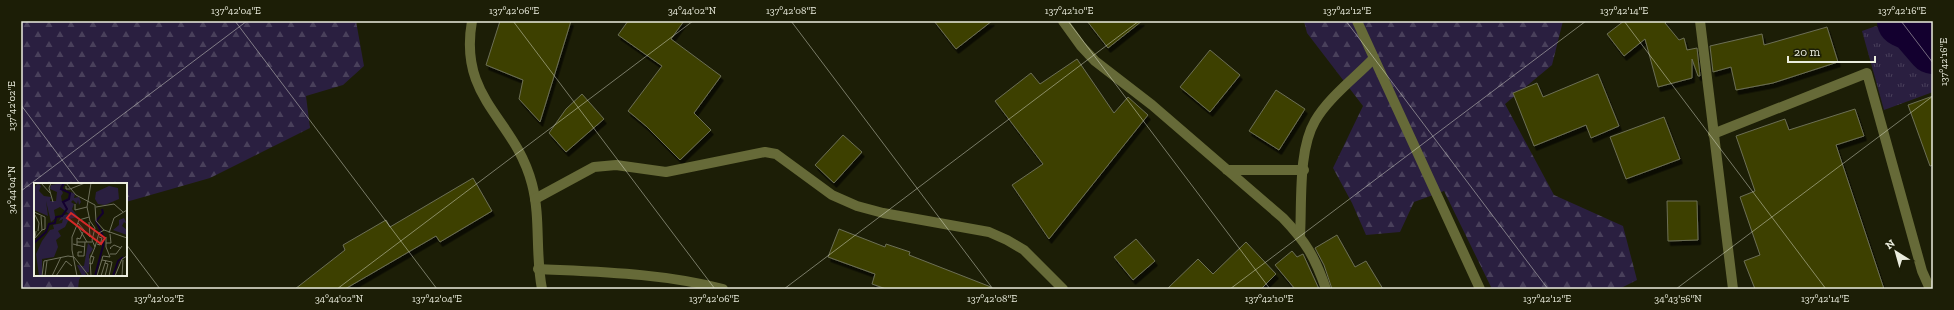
<svg xmlns="http://www.w3.org/2000/svg" width="1954" height="310" viewBox="0 0 1954 310" font-family="'Zilla Slab',serif">
<defs>
<pattern id="grass-tufts" width="24" height="20" patternUnits="userSpaceOnUse"><rect width="24" height="20" fill="#2a1f40"/><path d="M3 7l-1-3M5 7V3M7 7l1-3M15 17l-1-3M17 17v-4M19 17l1-3" fill="none" stroke="#49405b"/></pattern>
<pattern id="forest-firs" width="22" height="20" patternUnits="userSpaceOnUse"><rect width="22" height="20" fill="#2a1f40"/><path d="M5 1l3.5 6h-7zM16 11l3.5 6h-7z" fill="#49405b"/></pattern>
<filter id="shadow"><feDropShadow dx="2.5" dy="4.5" stdDeviation="0" flood-color="#0009"/></filter>
</defs>
<rect width="100%" height="100%" fill="#1c1e06"/>
<polygon fill="url(#grass-tufts)" points="1876,26 1933,66 1933,92 1884,110 1862,31"/>
<g fill="url(#forest-firs)">
<polygon points="21,21 356,21 364,66 343,85 306,96 310,128 210,178 126,202 126,184 35,184 35,275 82,275 79,280 78,289 21,289"/>
<polygon points="1304,21 1563,21 1552,65 1505,104 1554,195 1623,226 1637,280 1619,289 1492,289 1444,191 1414,202 1400,232 1366,235 1352,203 1333,168 1363,106 1307,33"/>
</g>
<g fill="none" stroke-linecap="round" stroke-linejoin="round">
<polyline stroke="#13002f" stroke-width="52" points="1903,21 1914,26 1933,48"/>
</g>
<g fill="#3e4001" stroke="#6c6f55" filter="url(#shadow)">
<polygon points="500,21 571,21 540,122 519,99 523,80 486,65"/>
<polygon points="628,21 684,21 671,39 721,76 694,113 711,130 680,160 646,126 628,111 662,66 618,35"/>
<polygon points="934,21 992,21 956,49"/>
<polygon points="1087,21 1142,21 1108,48"/>
<polygon points="1624,21 1667,21 1665,23 1679,40 1684,38 1687,50 1697,48 1700,76 1698,76 1692,59 1692,78 1658,87 1645,39 1624,56 1607,34"/>
<polygon points="1827,27 1838,62 1773,83 1736,90 1731,67 1713,72 1710,46 1762,34 1764,45"/>
<polygon points="1210,50 1240,75 1210,112 1180,87"/>
<polygon points="1077,59 1114,113 1128,97 1148,115 1049,239 1012,185 1043,164 995,101 1031,73 1040,84"/>
<polygon points="1598,74 1619,126 1591,138 1586,125 1534,146 1513,93 1537,83 1543,97"/>
<polygon points="1276,90 1305,109 1279,150 1249,131"/>
<polygon points="582,94 604,119 566,152 549,133 566,109"/>
<polygon points="1933,96 1933,165 1930,166 1908,105"/>
<polygon points="1855,109 1864,136 1836,145 1884,289 1755,289 1744,261 1760,255 1740,197 1755,191 1736,136 1785,119 1789,130"/>
<polygon points="1664,117 1680,159 1626,179 1610,137"/>
<polygon points="843,135 862,152 834,183 815,165"/>
<polygon points="473,178 492,211 440,242 436,236 345,289 295,289 345,250 343,245 386,220 390,227"/>
<polygon points="1667,201 1697,201 1698,240 1668,241"/>
<polygon points="839,229 885,247 886,244 910,252 909,255 991,287 991,289 886,289 872,284 875,274 828,257"/>
<polygon points="1337,235 1355,267 1366,261 1383,289 1332,289 1324,265 1315,248"/>
<polygon points="1136,239 1155,261 1133,280 1114,257"/>
<polygon points="1246,242 1276,274 1261,289 1167,289 1198,259 1213,274"/>
<polygon points="1292,251 1297,257 1303,254 1319,289 1295,289 1275,265"/>
</g>
<g fill="none" stroke-linecap="round" stroke-linejoin="round">
<g stroke="#666a38" stroke-width="10">
<path d="M472 21C458 100 515 118 532 184 541 218 535 254 542 289"/>
<path d="M1063 21 1081 46 1095 61 1152 105 1283 218C1306 242 1315 257 1326 289"/>
<polyline points="1357,21 1480,289"/>
<polyline points="1700,21 1733,289"/>
<polyline points="1713,134 1867,73 1922,271 1930,289"/>
<polyline points="1227,170 1304,170"/>
<polyline points="535,199 594,167 616,165 666,172 765,152 776,154 832,195 857,206 883,213 989,232 1007,240 1024,250 1063,289"/>
<path d="M1300 236C1302 202 1298 150 1315 121 1329 97 1355 78 1374 58"/>
<path d="M538 269C600 272 662 273 723 289"/>
</g>
</g>
<path fill="none" stroke="#ebedde" stroke-width="1" stroke-opacity="0.45" d="M235 21 437 289M513 21 715 289M791 21 993 289M1068 21 1270 289M1346 21 1548 289M1624 21 1826 289M1901 21 1933 63M21 105 80 184M21 191 247 21M126 244 160 289M337 289 693 21M784 289 1139 21M1230 289 1586 21M1676 289 1933 96"/>
<g transform="translate(34 183)">
<rect width="93" height="93" fill="#1c1e06"/>
<path d="M90 35 93 41 90 39 88 43 93 47V52L79 47 85 42V37Z" fill="#2a1f40"/>
<path d="M4 0 7 3 5 8 10 13 17 14 16 18H22L23 9 16 6 17 2 29 0 26 4 29 10 27 13 28 19 35 16 37 9 41 11 40 15 45 14 47 19 45 22 44 17 43 21 39 17 37 19 40 21 38 26 44 34 35 36 31 44 24 48 27 53 22 57 24 64 20 74 8 76V93H5L2 71 8 58 16 47 20 46 19 42 28 40 29 36 25 38 27 34 25 33 35 31 26 24 20 27 21 33H24L17 39 12 18 14 33 0 27V5ZM54 60 59 66 55 72V89L51 90 53 93H48L43 82 50 83Z" fill="#2a1f40"/>
<path d="M75 3 84 5 85 16 71 22 64 21 61 16 62 9Z" fill="#2a1f40"/>
<path fill="none" stroke="#13002f" stroke-width="2" d="M0 60 12 49 15 41 21 40 22 34 28 33 33 26 29 19 35 16 36 10 27 6 30 0M61 93 69 63 70 55 62 38 69 30 68 26M79 93 84 78 89 74"/>
<path fill="none" stroke="#6f715c" stroke-width="1" d="M7 0 16 10M17 0 15 5 19 19M32 0 42 12 61 22 62 38 70 47 93 55M57 0 53 24 56 38 61 45 58 57 61 64 56 76 57 93M32 3V6H36L51 0M41 21V27L53 24M62 24 80 21 89 29M0 29 11 34V46L8 47M1 32 5 40 4 48M55 39 56 54M44 40 56 54M43 42 53 59M2 48 1 55 8 47 7 33M75 50 80 35 93 27M43 59H58M72 60H77L76 51M39 61 51 64M63 61 66 62 68 55 65 54M43 63V55L46 56 49 49M61 64 65 50 70 47M77 66 76 65 80 62 87 65M48 69H44V73H50L51 59M76 71H82L88 63M68 77 78 79 75 93M55 80 58 81 60 74 56 73M71 80 74 81 71 93M8 93 10 78 34 73 40 74 55 93M11 93 13 78M18 93 27 74M22 93 32 78 38 83M43 93 38 67V54L45 37 55 34M63 93 69 73 76 74 72 64V54M67 93 72 77M81 93 88 76 93 73M88 93 89 77"/>
<path fill="#d62828" fill-opacity="0.15" stroke="#d62828" stroke-width="2" d="M37 30 71 55 67 61 33 35Z"/>
<rect width="93" height="93" fill="none" stroke="#ebedde" stroke-width="2"/>
</g>
<rect width="1954" height="310" fill="none" stroke="#1c1e06" stroke-width="44"/>
<g transform="translate(1896 252) rotate(323)" stroke="#1c1e06" stroke-width="3" paint-order="stroke">
<path d="M0-3L7 15L0 10L-7 15Z" fill="#ebedde"/>
<text y="-6" font-size="11" font-weight="bold" text-anchor="middle" fill="#ebedde">N</text>
</g>
<path d="M1788 56v6h87v-6" fill="none" stroke="#ebedde" stroke-width="2"/>
<text x="1794" y="56" font-size="12" fill="#ebedde" stroke="#1c1e06" stroke-width="3" paint-order="stroke">20 m</text>
<rect x="22" y="22" width="1910" height="266" fill="none" stroke="#ebedde" stroke-width="1.5"/>
<g font-size="10" text-anchor="middle" fill="#ebedde">
<text x="236" y="14">137°42'04"E</text>
<text x="514" y="14">137°42'06"E</text>
<text x="692" y="14">34°44'02"N</text>
<text x="791" y="14">137°42'08"E</text>
<text x="1069" y="14">137°42'10"E</text>
<text x="1347" y="14">137°42'12"E</text>
<text x="1624" y="14">137°42'14"E</text>
<text x="1902" y="14">137°42'16"E</text>
<text transform="translate(1943 62) rotate(-90)" y="4">137°42'16"E</text>
<text transform="translate(11 106) rotate(-90)" y="4">137°42'02"E</text>
<text transform="translate(11 190) rotate(-90)" y="4">34°44'04"N</text>
<text x="159" y="302">137°42'02"E</text>
<text x="339" y="302">34°44'02"N</text>
<text x="437" y="302">137°42'04"E</text>
<text x="714" y="302">137°42'06"E</text>
<text x="992" y="302">137°42'08"E</text>
<text x="1269" y="302">137°42'10"E</text>
<text x="1547" y="302">137°42'12"E</text>
<text x="1678" y="302">34°43'56"N</text>
<text x="1825" y="302">137°42'14"E</text>
</g>
</svg>
